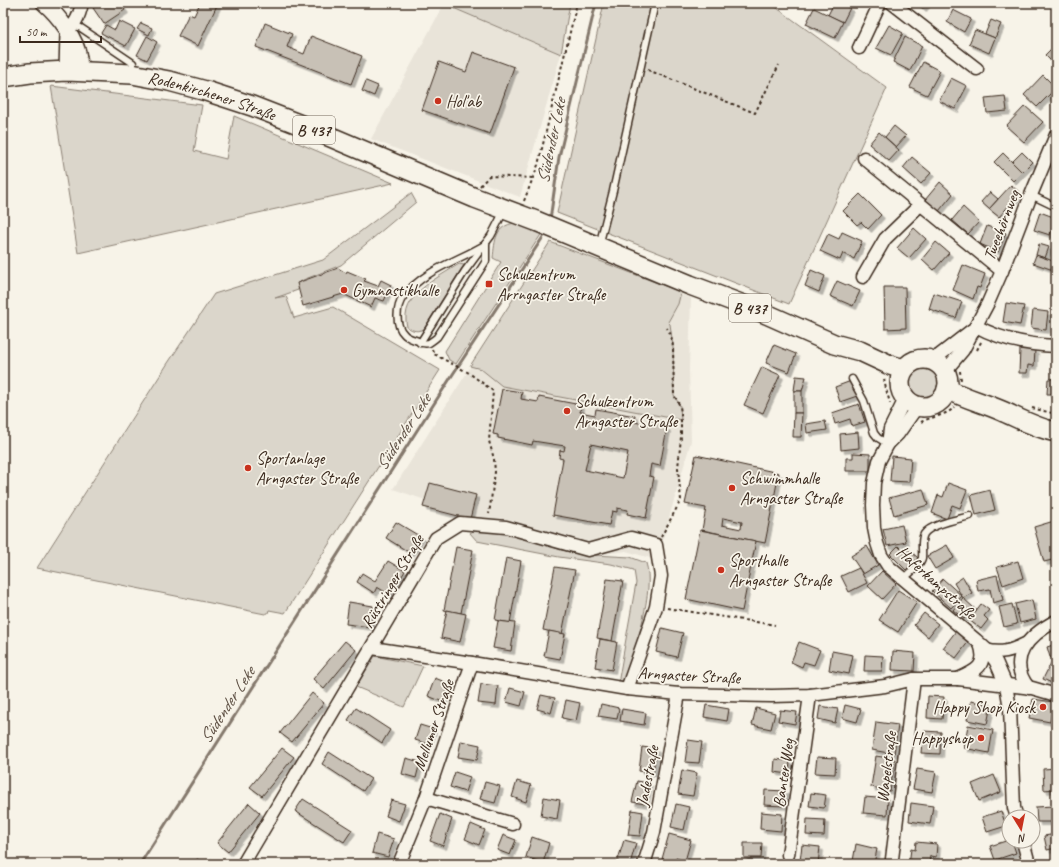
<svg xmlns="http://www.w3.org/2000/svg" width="1059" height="867" viewBox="0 0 1059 867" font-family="Caveat,sans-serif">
<defs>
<filter id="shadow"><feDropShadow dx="3.5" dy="3.5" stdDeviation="0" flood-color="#0004"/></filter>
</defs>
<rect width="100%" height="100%" fill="#f7f3e8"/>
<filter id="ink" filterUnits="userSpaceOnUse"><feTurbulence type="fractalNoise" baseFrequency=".025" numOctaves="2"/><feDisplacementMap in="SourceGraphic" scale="8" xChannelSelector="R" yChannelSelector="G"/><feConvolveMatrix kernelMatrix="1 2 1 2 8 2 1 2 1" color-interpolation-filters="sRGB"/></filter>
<g filter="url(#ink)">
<g fill="#e9e4d9">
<polygon points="444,4 561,54 520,197 371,139"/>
<polygon points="548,245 691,298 689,369 691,441 657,560 626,551 598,555 510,537 481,519 393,489"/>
</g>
<g fill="#dbd6cb" stroke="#8b8074">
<polygon points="444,3 570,3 561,54 444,4"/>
<polygon points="604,3 770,3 887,88 789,304 557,213"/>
<polygon points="51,86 202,105 194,151 226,159 234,116 393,183 78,253"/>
<polygon points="411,193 416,202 341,265 303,280 298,290 275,298 286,296 294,318 333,307 440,370 285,613 269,610 268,613 265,614 37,568 168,363 214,294 323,260"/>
<path d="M515 223 542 233 456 364 449 360 445 351 501 262 493 258C495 240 495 226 515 223Z"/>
<polygon points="550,242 681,292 678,304 668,322 670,324 673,346 674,395 680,406 681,420 502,386 481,369 470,366"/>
<path d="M459 264 464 265 424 329C417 332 413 331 407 327 399 295 436 279 459 264Z"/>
<circle cx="924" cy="383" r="17"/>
<path d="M477 528 505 530 529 538 561 550 594 555 630 557 646 563C655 590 635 647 628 676L624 681H620L619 678 636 583 634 570 611 564 559 557 477 541 470 533Z"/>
<polygon points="375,656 423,666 404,707 356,687"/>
</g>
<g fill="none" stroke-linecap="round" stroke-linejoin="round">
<g stroke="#84786c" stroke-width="3">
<polyline points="550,220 559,157 596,3"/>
<polyline points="140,864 453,374 547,231"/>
</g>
</g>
<g fill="#c8c1b6" stroke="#3b2a1e" fill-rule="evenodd" filter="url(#shadow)">
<polygon points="100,3 120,3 125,10 104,24 93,8"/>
<polygon points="200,3 218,3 198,46 178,36 189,14 194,16"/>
<polygon points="834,3 840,3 850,8 843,22 828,15"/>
<polygon points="916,3 927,3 923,8"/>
<polygon points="814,8 843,22 835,38 806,24"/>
<polygon points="953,10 971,19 964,32 947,22"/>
<polygon points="991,20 1001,24 995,38 985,34"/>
<polygon points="119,21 135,29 126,46 101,33 106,25 115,30"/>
<polygon points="141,23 152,28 149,35 137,29"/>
<polygon points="265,23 292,34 287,47 304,54 311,36 362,56 351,84 256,47"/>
<polygon points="889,25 903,33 891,55 876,48"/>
<polygon points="975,30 995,38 989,53 969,44"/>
<polygon points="147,36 157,42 147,60 137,55"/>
<polygon points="905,37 922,46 910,71 893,62"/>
<polygon points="1056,44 1056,66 1045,55"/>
<polygon points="473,52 514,67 490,134 422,110 439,62 466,72"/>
<polygon points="923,62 940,71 927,95 910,87"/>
<polygon points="1043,75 1056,88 1037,107 1024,95"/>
<polygon points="951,78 967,86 955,109 939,101"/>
<polygon points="366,81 378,86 374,96 362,91"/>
<polygon points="1005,96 1007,111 987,113 985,98"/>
<polygon points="1025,106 1043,122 1024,142 1006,126"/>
<polygon points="894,126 906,136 896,147 885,137"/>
<polygon points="879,132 899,150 889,161 869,144"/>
<polygon points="1022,152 1032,162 1022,172 1012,162"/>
<polygon points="1003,153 1022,172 1013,181 994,162"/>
<polygon points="912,157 931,173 921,184 903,168"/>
<polygon points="940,182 953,194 939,211 925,200"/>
<polygon points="1011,185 1020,193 999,217 989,209"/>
<polygon points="990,192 998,199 989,209 981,202"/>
<polygon points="860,194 881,215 868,229 861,222 857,225 843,211"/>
<polygon points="963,207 979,222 968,234 952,220"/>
<polygon points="1040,212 1056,218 1050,235 1034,230"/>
<polygon points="987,226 1006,233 998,252 980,244"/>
<polygon points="914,228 926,239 909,258 897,248"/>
<polygon points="842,232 862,241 854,259 843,253 840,260 820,251 828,234 839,239"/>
<polygon points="936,242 949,253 934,270 922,259"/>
<polygon points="1039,244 1049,247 1045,258 1036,255"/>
<polygon points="1036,255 1056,262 1056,271 1033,263"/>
<polygon points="963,265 985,274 980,288 977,287 973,299 953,290"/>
<polygon points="338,268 346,273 347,271 366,279 364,281 378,286 381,280 391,285 384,301 375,298 371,307 343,294 303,306 297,283"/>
<polygon points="811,270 825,276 819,292 805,286"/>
<polygon points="837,281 860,291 853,306 830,296"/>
<polygon points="884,287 905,287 906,328 885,329"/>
<polygon points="934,293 962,302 956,318 929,309"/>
<polygon points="1053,301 1056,301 1056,319 1052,319"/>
<polygon points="1006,303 1024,306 1020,325 1003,322"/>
<polygon points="1033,310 1048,312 1046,330 1031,328"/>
<polygon points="774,345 796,354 789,372 766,363"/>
<polygon points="1020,349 1035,350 1034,366 1028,365 1027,373 1019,373"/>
<polygon points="1055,361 1056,362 1056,394 1047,394 1048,379 1054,379"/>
<polygon points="762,367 780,375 763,413 744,405"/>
<polygon points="796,376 806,377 802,391 794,391"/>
<polygon points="851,381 857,396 840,402 835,387"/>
<path d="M502 389 522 392 521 399 538 402 539 397 581 405 580 412 595 415 596 409 635 416 634 422 650 425 651 419 661 421 659 426 667 428 660 466 651 464 649 476 654 477 646 518 627 514 628 510 617 508V512L612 511 609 525 553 515 563 459 559 458 560 450 564 451 565 446 533 441 532 445 498 438V435L493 434ZM591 444 628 452 623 478 585 470Z"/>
<rect x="794" y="391" width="8" height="22"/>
<polygon points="859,404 865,422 852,426 850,419 835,424 832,413"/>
<polygon points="794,413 802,413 801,437 793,437"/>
<polygon points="825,421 827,430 807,433 806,424"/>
<polygon points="858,432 859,448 841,450 840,434"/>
<polygon points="853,453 870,454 870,471 846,471 846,458 853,458"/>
<path d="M696 455 779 473 765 543 702 530 706 508 685 504ZM723 518 742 522 741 529 722 525Z"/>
<polygon points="892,456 911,458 909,482 890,481"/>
<polygon points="430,483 476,495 470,519 423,507"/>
<polygon points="948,483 967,490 960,508 952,505 947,519 932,513 938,495 943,497"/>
<polygon points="923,489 928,505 894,515 889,498"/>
<polygon points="990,490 995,510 976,515 971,495"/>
<polygon points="1054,521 1056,528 1056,559 1044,562 1034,527"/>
<polygon points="396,522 421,537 410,553 386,538"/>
<polygon points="902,525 906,542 887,546 883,529"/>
<polygon points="700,530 756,541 742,611 686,599"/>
<polygon points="947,545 954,558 935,569 927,556"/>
<polygon points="867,546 878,565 863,574 851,556"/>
<polygon points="898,546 905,553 908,549 918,558 906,570 890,554"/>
<polygon points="456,547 473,550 461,613 444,610"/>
<polygon points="506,558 521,561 510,623 495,620"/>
<polygon points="388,561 405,571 390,595 377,587 374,593 357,582 362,573 375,581"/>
<polygon points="1018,561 1023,578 1003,585 997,567"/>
<polygon points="555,567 575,570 562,634 543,630"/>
<polygon points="859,568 867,583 849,592 841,576"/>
<polygon points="882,571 896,584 882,599 868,586"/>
<polygon points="997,575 1003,600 993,603 990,589 978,591 976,580"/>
<polygon points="963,577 972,593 963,598 954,583"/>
<polygon points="607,579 623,581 612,641 597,638"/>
<polygon points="943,579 962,596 951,608 932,591"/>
<polygon points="898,590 917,602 898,632 879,620"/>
<polygon points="963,598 974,608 964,619 953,610"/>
<polygon points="1032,600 1036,619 1020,623 1015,604"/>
<polygon points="349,602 373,606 371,627 346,624"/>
<polygon points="981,604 989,610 984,616 988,620 981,629 969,620"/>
<polygon points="1012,604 1017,624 1004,627 999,607"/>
<polygon points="447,610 466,614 460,642 441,638"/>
<polygon points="924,613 938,624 928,637 914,625"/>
<polygon points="498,621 515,623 511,651 493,648"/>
<polygon points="662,628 683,633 677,657 656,652"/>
<polygon points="549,631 565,634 560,659 544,656"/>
<polygon points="956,631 969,641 956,658 943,648"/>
<polygon points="600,639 617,642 612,670 595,667"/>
<polygon points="345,641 356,650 324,689 313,679"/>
<polygon points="799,642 820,650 814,665 804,662 802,667 791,662"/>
<polygon points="1056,644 1056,660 1050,657 1047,647"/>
<polygon points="832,651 853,655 849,674 829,670"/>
<polygon points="893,651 915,653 914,671 892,670"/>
<polygon points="865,655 883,656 882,671 864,671"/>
<polygon points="1051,663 1056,665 1056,685 1043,679"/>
<polygon points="435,678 450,684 443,702 428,696"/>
<polygon points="481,684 498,686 496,705 478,703"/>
<polygon points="510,688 525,692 521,706 506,702"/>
<polygon points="312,693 324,703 292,742 280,733"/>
<polygon points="541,695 555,698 551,713 537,709"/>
<polygon points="928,696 944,697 942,719 927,718"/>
<polygon points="1033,699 1053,702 1050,722 1029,718"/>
<polygon points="566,700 580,703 576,721 562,718"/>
<polygon points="971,701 991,705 987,724 967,720"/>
<polygon points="601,704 619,708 617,719 598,716"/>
<polygon points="706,705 729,709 727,721 704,717"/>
<polygon points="845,705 861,709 857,722 842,718"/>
<polygon points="820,706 838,709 835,723 818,719"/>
<polygon points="356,708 390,730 382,743 348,720"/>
<polygon points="756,708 775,713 771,729 752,725"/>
<polygon points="622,709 646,713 644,725 620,721"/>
<polygon points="780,710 797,712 795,724 778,721"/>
<polygon points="1056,710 1056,728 1051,726"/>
<polygon points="876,722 898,725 894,754 872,750"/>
<polygon points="420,725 433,729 428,744 415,740"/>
<polygon points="968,725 993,730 989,753 964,748"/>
<polygon points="923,731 941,732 940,754 921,753"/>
<polygon points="688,740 702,742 699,763 685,762"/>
<polygon points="461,741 480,745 477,760 458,757"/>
<polygon points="642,747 656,749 653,773 639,771"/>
<polygon points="282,748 294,757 262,796 250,787"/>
<polygon points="329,752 371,779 363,791 322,764"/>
<polygon points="876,756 895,759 890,791 871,787"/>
<polygon points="817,757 836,758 835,774 815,773"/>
<polygon points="406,758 420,762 416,778 402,774"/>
<polygon points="775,759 790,761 789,774 774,772"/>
<polygon points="1056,768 1056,789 1044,790 1043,769"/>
<polygon points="917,769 936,772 932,792 913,789"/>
<polygon points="682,770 697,773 693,796 678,794"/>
<polygon points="455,772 470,777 465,792 450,787"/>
<polygon points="994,775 1001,792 979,801 972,784"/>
<polygon points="517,781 531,785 526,802 512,797"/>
<polygon points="637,781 649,783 645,804 632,802"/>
<polygon points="485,782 500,786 495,803 480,799"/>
<polygon points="765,790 785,791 784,806 764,805"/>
<polygon points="811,793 826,795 824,808 809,806"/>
<polygon points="544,797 560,800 557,819 541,816"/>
<polygon points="865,797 888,799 887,815 863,813"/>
<polygon points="303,799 352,830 344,842 295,811"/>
<polygon points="391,800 405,804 399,821 386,816"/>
<polygon points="249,803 260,813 228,852 217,843"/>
<polygon points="911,803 933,806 930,824 909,821"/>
<polygon points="676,804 689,807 684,830 671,827"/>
<polygon points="1053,806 1054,822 1037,822 1036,807"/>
<polygon points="632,810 643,812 640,836 628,835"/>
<polygon points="1001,811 1006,826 987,832 982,817"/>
<polygon points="761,812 782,814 781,831 760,829"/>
<polygon points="440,814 452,819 443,846 430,841"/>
<polygon points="807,819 825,820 824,836 806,835"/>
<polygon points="471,824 485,830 479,845 465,839"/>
<polygon points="377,834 394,839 388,857 372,853"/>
<polygon points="669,834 691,840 685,861 676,858 675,862 662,859"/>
<polygon points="1056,834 1056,848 1047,850 1044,836"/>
<polygon points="503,835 516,840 510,855 497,850"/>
<polygon points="532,837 549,843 543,863 526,857"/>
<polygon points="624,840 636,843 630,864 617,863"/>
<polygon points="1009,840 1009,841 1012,841 1016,853 995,860 990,846"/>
<polygon points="916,842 937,844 936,857 930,856 929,864 909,864 911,849 915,850"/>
<polygon points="744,843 762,843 761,858 744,858"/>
<polygon points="856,844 877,849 874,864 853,861"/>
<polygon points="802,845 820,847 818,864 800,861"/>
<polygon points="197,859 206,864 194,864"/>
<polygon points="211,859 219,864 208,864"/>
</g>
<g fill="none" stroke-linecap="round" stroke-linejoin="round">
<g stroke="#3b2a1e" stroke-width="9">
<g id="service">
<polyline points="73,25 81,28 133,63 132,72"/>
<polyline points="1031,195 1056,207"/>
<path d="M486 244V261L437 337C435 339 432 341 429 343 425 344 421 343 418 341 413 339 407 338 404 334 395 325 396 307 403 297 423 270 458 261 486 244Z"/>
<polyline points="599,246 613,191 655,3"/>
<polyline points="420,343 465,271 491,236 504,211"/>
<polyline points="852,379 864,401 874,433 878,438 888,444"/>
<path d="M903 579C909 574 920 566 922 558 923 550 920 541 924 534 930 524 959 519 970 516"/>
</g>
</g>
<g stroke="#3b2a1e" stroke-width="15">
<g id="minor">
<polyline points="892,3 977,69"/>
<path d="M67 30C76 25 80 13 82 3"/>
<polyline points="859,48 880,3"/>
<polyline points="864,158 1002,271"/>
<polyline points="863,277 885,239 920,205"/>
<path d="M976 326C1001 340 1027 345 1056 346"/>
<polyline points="932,361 972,330"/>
<polyline points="945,371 963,350 988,303 1002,271 1031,195 1056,135"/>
<polyline points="905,399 890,429 888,444 879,461 874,483 873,505 874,528 877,543 881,555 888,566 976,640 989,652 996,662 1006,685 1010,708 1014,808 1017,817"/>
<polyline points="888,444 898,434 917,407"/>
<polyline points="372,648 472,663 627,689 679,694 772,696 810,695 885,686 914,679 958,679 1032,688 1056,695"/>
<path d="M986 650C1001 654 1011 651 1025 644"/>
<path d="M958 679C976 671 988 666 980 644"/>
<path d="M1029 688C1005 659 1029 635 1056 621"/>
<polyline points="426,798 513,824"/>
<polyline points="1023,841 1029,864"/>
<polyline points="788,855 810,695"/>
<polyline points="892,859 914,679"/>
<polyline points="243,864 436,538 460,523 506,527 588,550 631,538 656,545 661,576 656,607 627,689"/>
<polyline points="399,864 426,798 472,663"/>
<polyline points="644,864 654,832 679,694"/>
</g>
</g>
<g stroke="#3b2a1e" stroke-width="18">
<g id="tertiary">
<path d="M44 3C58 15 77 39 79 58 80 62 79 66 79 71"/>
<polyline points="67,71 68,33"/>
</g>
</g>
<g stroke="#3b2a1e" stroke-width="22">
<g id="primary">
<path id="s1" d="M3 77 30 73 67 71 132 74 169 81 206 91 252 106 319 132 475 198 536 221 690 285 762 312 834 344 860 351 890 365 904 369"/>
<circle cx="924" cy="383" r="24"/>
<path d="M947 389C965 398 983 403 1002 411 1020 419 1036 428 1056 432"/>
</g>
</g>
<g stroke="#3b2a1e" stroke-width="2" stroke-dasharray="3 3" stroke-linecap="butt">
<polyline points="648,70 755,113 779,65"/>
<polyline points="480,186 489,176 533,178"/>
<polyline points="524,201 538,165 577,3"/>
<polyline points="432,349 434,354 469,373 493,391 489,441 494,459 495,472 489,514"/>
<polyline points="977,350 982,340"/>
<polyline points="906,354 916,351 929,349"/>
<polyline points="960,371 961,380"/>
<polyline points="884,379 886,389 890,403"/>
<polyline points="1032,408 1056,414"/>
<path d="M921 422C930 417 949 415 954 407"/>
<polyline points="661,537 681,500 678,468 681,437 681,413 680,406 674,395 673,346 671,335 667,328"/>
<polyline points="667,608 775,625"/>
</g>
<use href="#service" stroke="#f7f3e8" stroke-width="6"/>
<use href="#minor" stroke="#f7f3e8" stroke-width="12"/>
<use href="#tertiary" stroke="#f7f3e8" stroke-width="15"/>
<use href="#primary" stroke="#f7f3e8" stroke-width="19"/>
</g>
</g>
<g fill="#c8321e" stroke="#f7f3e8" stroke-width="1.5">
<circle cx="438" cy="101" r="4"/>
<rect x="485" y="280" width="8" height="8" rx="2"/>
<circle cx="344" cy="290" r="4"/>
<circle cx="567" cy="411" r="4"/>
<circle cx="248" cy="468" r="4"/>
<circle cx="732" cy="488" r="4"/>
<circle cx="721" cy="570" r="4"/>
<circle cx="1043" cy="707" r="4"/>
<circle cx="981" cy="738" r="4"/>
</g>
<g text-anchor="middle" stroke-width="3.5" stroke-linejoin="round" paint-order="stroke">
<g fill="#f7f3e8" stroke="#73665b" stroke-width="1">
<rect x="293" y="116" width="42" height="28" rx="3"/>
<rect x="729" y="294" width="42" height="28" rx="3"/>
</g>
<g font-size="16" font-weight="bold" fill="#3b2a1e">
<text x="314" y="136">B 437</text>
<text x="750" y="314">B 437</text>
</g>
<g font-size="17" fill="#3b2a1e" stroke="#f7f3e8">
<text dy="6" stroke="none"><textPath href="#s1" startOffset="212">Rodenkirchener Straße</textPath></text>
<text transform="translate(1001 225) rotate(-69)" y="6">Tweehörnweg</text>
<text transform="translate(392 581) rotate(-59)" y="6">Rüstringer Straße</text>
<text transform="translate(937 582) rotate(42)" y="6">Haferkampstraße</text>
<text transform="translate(689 675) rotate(3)" y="6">Arngaster Straße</text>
<text transform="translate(433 725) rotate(-71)" y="6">Mellumer Straße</text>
<text transform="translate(886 767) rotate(-83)" y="6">Wapelstraße</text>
<text transform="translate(783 773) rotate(-82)" y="6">Banter Weg</text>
<text transform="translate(647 776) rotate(-79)" y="6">Jadestraße</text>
</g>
<g font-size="17" fill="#3b2a1e" stroke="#f7f3e8" text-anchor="start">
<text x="446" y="107">Hol'ab</text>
<text x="497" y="280">Schulzentrum<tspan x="497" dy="20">Arrngaster Straße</tspan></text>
<text x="352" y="296">Gymnastikhalle</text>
<text x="575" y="407">Schulzentrum<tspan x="575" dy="20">Arngaster Straße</tspan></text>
<text x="256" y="464">Sportanlage<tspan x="256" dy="20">Arngaster Straße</tspan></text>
<text x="740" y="484">Schwimmhalle<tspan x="740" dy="20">Arngaster Straße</tspan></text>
<text x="729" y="566">Sporthalle<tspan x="729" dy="20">Arngaster Straße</tspan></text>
<text x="1035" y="713" text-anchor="end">Happy Shop Kiosk</text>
<text x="973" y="744" text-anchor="end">Happyshop</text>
</g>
<g font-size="18" font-style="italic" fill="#5f5145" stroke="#f7f3e8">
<text transform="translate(551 141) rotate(-78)" y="6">Südender Leke</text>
<text transform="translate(403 432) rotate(-57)" y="6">Südender Leke</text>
<text transform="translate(227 705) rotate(-57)" y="6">Südender Leke</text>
</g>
</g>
<rect width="1059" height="867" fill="none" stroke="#f7f3e8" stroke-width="16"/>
<rect x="8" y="8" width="1043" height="851" fill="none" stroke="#3b2a1e" stroke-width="1.5" filter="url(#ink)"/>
<g transform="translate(1021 829) rotate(170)"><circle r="19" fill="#f7f3e8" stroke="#aca397"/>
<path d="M0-3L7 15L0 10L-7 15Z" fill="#c8321e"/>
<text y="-6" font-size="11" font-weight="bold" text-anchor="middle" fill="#3b2a1e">N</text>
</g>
<path d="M20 36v6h81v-6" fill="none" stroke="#3b2a1e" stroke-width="2"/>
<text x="26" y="36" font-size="12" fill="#3b2a1e" stroke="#f7f3e8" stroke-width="3" paint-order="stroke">50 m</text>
</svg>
